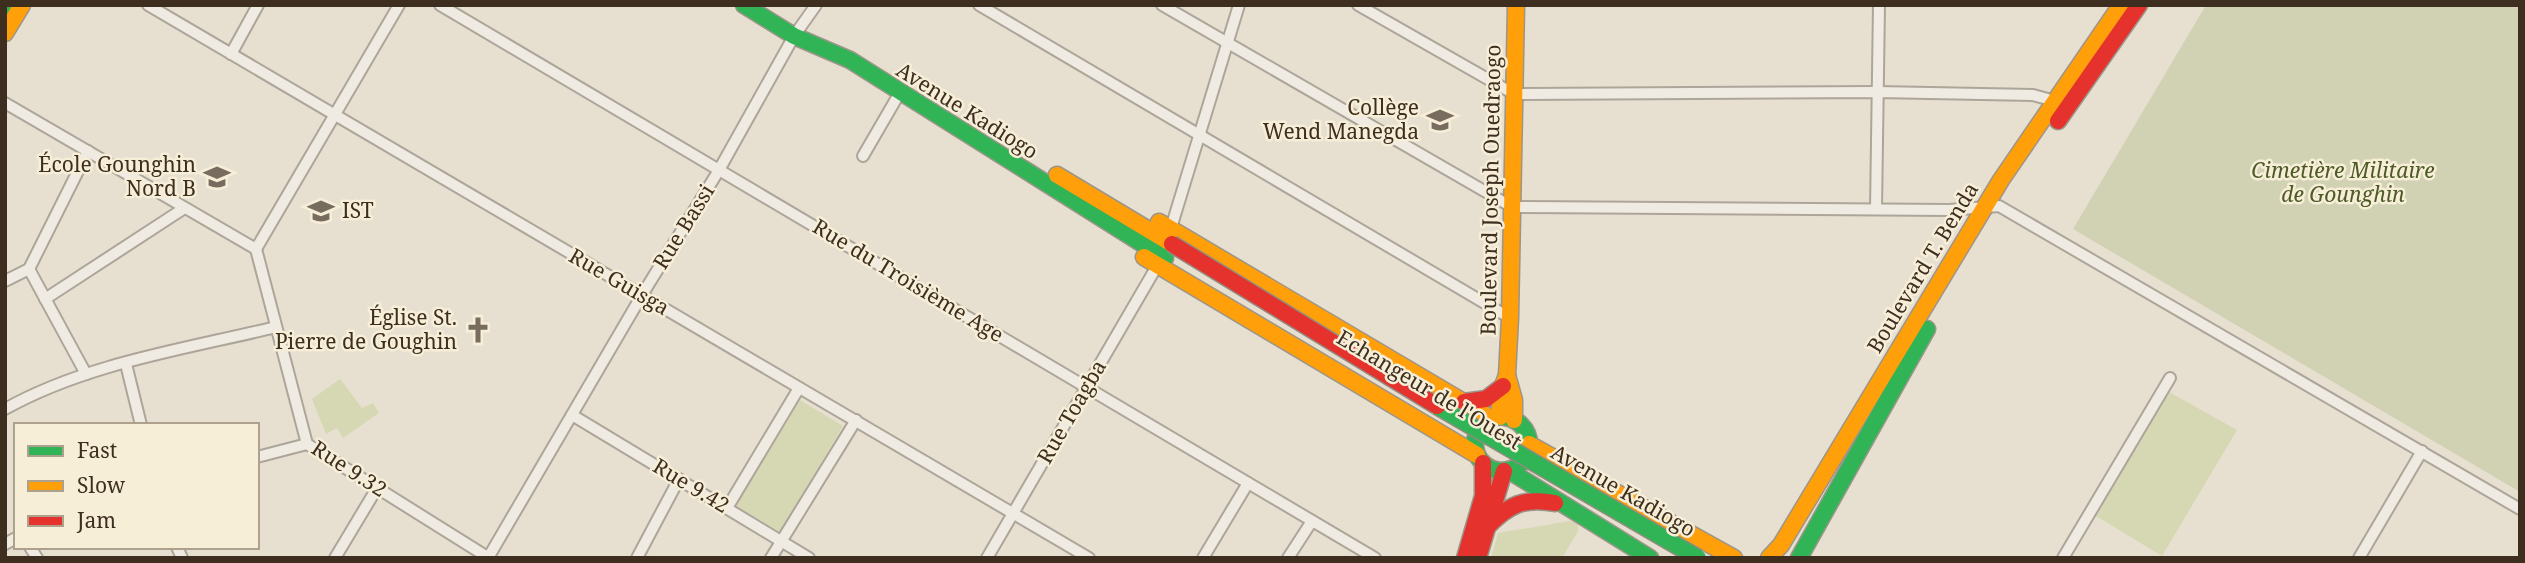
<svg xmlns="http://www.w3.org/2000/svg" width="2525" height="563" viewBox="0 0 2525 563" font-family="'Noto Serif',serif">
<rect width="100%" height="100%" fill="#e7e0d1"/>
<g fill="#d6d7b3">
<polygon points="340,379 362,408 373,403 379,413 343,438 337,428 326,434 312,399"/>
<polygon points="2169,392 2237,430 2162,556 2096,516"/>
<polygon points="800,400 843,426 780,532 736,506"/>
<polygon points="1570,521 1578,524 1578,531 1562,558 1491,558 1498,533"/>
</g>
<polygon fill="#d1d1b3" points="2206,5 2520,5 2520,492 2073,229"/>
<g fill="none" stroke-linecap="round" stroke-linejoin="round">
<g stroke="#ada599" stroke-width="14">
<g id="street">
<polyline points="148,5 1089,558"/>
<polyline points="440,5 1375,558"/>
<polyline points="979,5 1510,318"/>
<polyline points="1162,5 1512,207 1949,210 1999,206 2520,509"/>
<polyline points="1358,5 1514,94 1878,92 2033,95 2055,101"/>
<polyline points="231,54 258,5"/>
<polyline points="5,103 256,249"/>
<polyline points="863,156 899,94"/>
<polyline points="1876,209 1879,5"/>
<polyline points="1171,228 1239,5"/>
<polyline points="256,249 307,444 489,558"/>
<polyline points="256,249 399,5"/>
<polyline points="29,269 86,374"/>
<polyline points="5,281 29,269 88,151"/>
<polyline points="45,299 183,209"/>
<polyline points="126,364 141,425"/>
<path d="M5 409C87 363 186 349 276 327"/>
<polyline points="572,415 809,558"/>
<polyline points="257,457 307,444"/>
<polyline points="727,508 799,388"/>
<polyline points="5,544 16,538"/>
<polyline points="30,547 37,558"/>
<polyline points="177,547 182,558"/>
<polyline points="335,558 377,488"/>
<polyline points="488,558 642,295 719,170 794,36 816,5"/>
<polyline points="637,558 679,479"/>
<polyline points="771,558 856,420"/>
<polyline points="987,558 1157,266"/>
<polyline points="1203,558 1248,483"/>
<polyline points="1288,558 1312,521"/>
<polyline points="2063,558 2170,378"/>
<polyline points="2359,558 2422,451"/>
</g>
</g>
<g stroke="#9c958a" stroke-width="19">
<g id="fast">
<polyline points="744,5 794,36 850,60 1165,258"/>
<polyline points="5,7 6,5"/>
<circle cx="1502" cy="444" r="27"/>
<polyline points="1508,470 1650,558"/>
<polyline points="1799,558 1927,329"/>
</g>
</g>
<g stroke="#9c958a" stroke-width="19">
<g id="slow">
<polyline points="5,33 22,5"/>
<polyline points="1057,175 1172,244"/>
<polyline points="1159,222 1492,419"/>
<polyline points="1144,257 1477,455"/>
<polyline points="1507,375 1514,400 1514,420"/>
<polyline points="1500,417 1500,394 1507,375 1510,318 1516,5"/>
<polyline points="1529,444 1734,558"/>
<polyline points="1769,558 1781,545 2001,180 2121,5"/>
</g>
</g>
<g stroke="#9c958a" stroke-width="19">
<g id="jam">
<polyline points="2058,121 2139,5"/>
<polyline points="1464,402 1486,399 1503,386"/>
<path d="M1487 527C1508 505 1524 497 1555 503"/>
<polyline points="1465,558 1483,496 1483,463"/>
<polyline points="1478,558 1504,471"/>
</g>
</g>
<use href="#street" stroke="#efebe3" stroke-width="10"/>
<use href="#fast" stroke="#30b455" stroke-width="16"/>
<use href="#slow" stroke="#ff9f0a" stroke-width="16"/>
<use href="#jam" stroke="#e5322d" stroke-width="16"/>
<g stroke="#928b80" stroke-width="19" stroke-linecap="butt">
<polyline id="fast-bridge" points="1437,406 1698,558"/>
</g>
<g stroke="#928b80" stroke-width="19" stroke-linecap="butt">
<polyline id="jam-bridge" points="1172,244 1437,406"/>
</g>
<use href="#fast-bridge" stroke="#30b455" stroke-width="16"/>
<use href="#jam-bridge" stroke="#e5322d" stroke-width="16"/>
</g>
<defs>
<g id="school-bare" transform="scale(2.1)"><path d="M0-5L7-2L0 1L-7-2ZM-4 1L0 2.5L4 1V4Q0 6-4 4Z" fill="#786c5e" stroke="#f7eed8" stroke-width="2.5" paint-order="stroke"/></g>
<g id="university-bare" transform="scale(2.1)"><path d="M0-5L7-2L0 1L-7-2ZM-4 1L0 2.5L4 1V4Q0 6-4 4Z" fill="#786c5e" stroke="#f7eed8" stroke-width="2.5" paint-order="stroke"/></g>
<g id="church-bare" transform="scale(2.1)"><path d="M-1.2-6h2.4v3.5h3.3v2.4h-3.3V6h-2.4V-.1h-3.3v-2.4h3.3Z" fill="#786c5e" stroke="#f7eed8" stroke-width="2.5" paint-order="stroke"/></g>
</defs>
<g fill-rule="evenodd">
<use href="#school-bare" x="1440" y="120"/>
<use href="#school-bare" x="217" y="177"/>
<use href="#university-bare" x="321" y="211"/>
<use href="#church-bare" x="478" y="330"/>
</g>
<g text-anchor="middle" stroke-width="5" stroke-linejoin="round" paint-order="stroke">
<g font-size="21" fill="#3d2e20" stroke="#f7eed8" text-anchor="end">
<text x="1419" y="115">Collège<tspan x="1419" dy="24">Wend Manegda</tspan></text>
<text x="196" y="172">École Gounghin<tspan x="196" dy="24">Nord B</tspan></text>
<text x="342" y="218" text-anchor="start">IST</text>
<text x="457" y="325">Église St.<tspan x="457" dy="24">Pierre de Goughin</tspan></text>
</g>
<g font-size="21" fill="#3d2e20" stroke="#f7eed8">
<text transform="translate(967 111) rotate(32)" y="7">Avenue Kadiogo</text>
<text transform="translate(1491 190) rotate(-89)" y="7">Boulevard Joseph Ouedraogo</text>
<text transform="translate(684 227) rotate(-58)" y="7">Rue Bassi</text>
<text transform="translate(1923 268) rotate(-59)" y="7">Boulevard T. Benda</text>
<text transform="translate(908 281) rotate(31)" y="7">Rue du Troisième Age</text>
<text transform="translate(619 282) rotate(30)" y="7">Rue Guisga</text>
<text transform="translate(1429 390) rotate(31)" y="7">Echangeur de l'Ouest</text>
<text transform="translate(1072 412) rotate(-60)" y="7">Rue Toagba</text>
<text transform="translate(349 469) rotate(33)" y="7">Rue 9.32</text>
<text transform="translate(691 486) rotate(31)" y="7">Rue 9.42</text>
<text transform="translate(1623 491) rotate(30)" y="7">Avenue Kadiogo</text>
</g>
<g font-size="21" font-style="italic" fill="#4d5a26" stroke="#f7eed8">
<text x="2343" y="178">Cimetière Militaire<tspan x="2343" dy="24">de Gounghin</tspan></text>
</g>
</g>
<rect width="2525" height="563" fill="none" stroke="#3d2e20" stroke-width="14"/>
<rect x="14" y="423" width="245" height="126" fill="#f7eed8" stroke="#ada18e" stroke-width="2"/>
<rect x="28" y="446" width="35" height="10" fill="#30b455" stroke="#ada18e" stroke-width="2"/>
<text x="77" y="458" font-size="21" fill="#3d2e20">Fast</text>
<rect x="28" y="481" width="35" height="10" fill="#ff9f0a" stroke="#ada18e" stroke-width="2"/>
<text x="77" y="493" font-size="21" fill="#3d2e20">Slow</text>
<rect x="28" y="516" width="35" height="10" fill="#e5322d" stroke="#ada18e" stroke-width="2"/>
<text x="77" y="528" font-size="21" fill="#3d2e20">Jam</text>
</svg>
